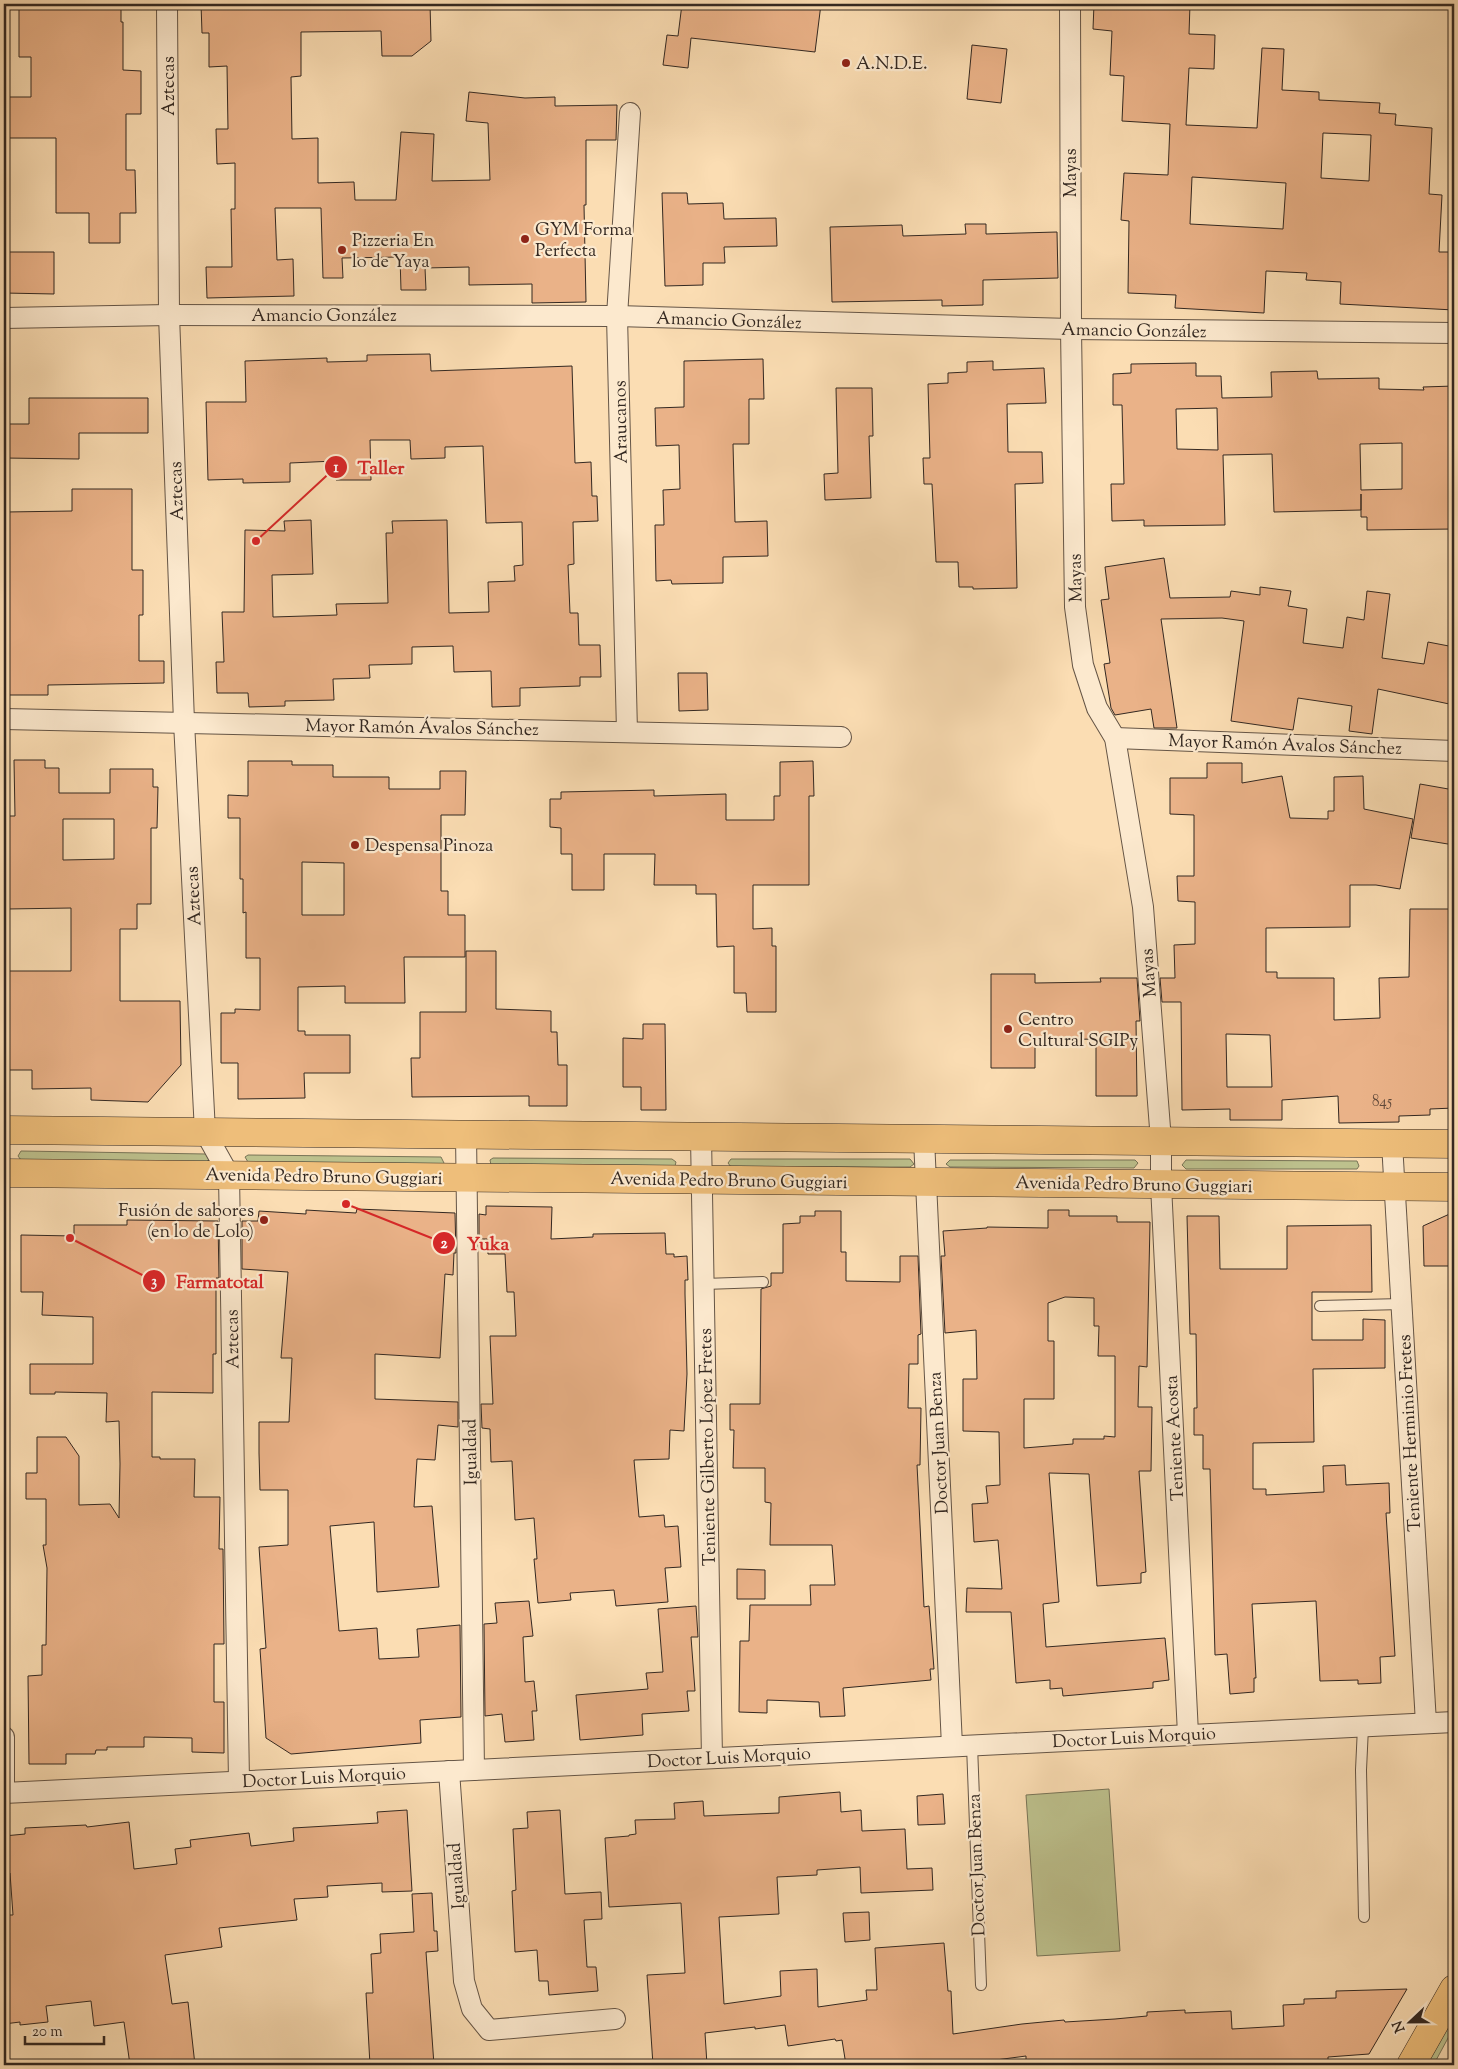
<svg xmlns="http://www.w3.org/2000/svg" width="1458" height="2069" viewBox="0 0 1458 2069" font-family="'Sorts Mill Goudy',serif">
<rect width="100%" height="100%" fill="#fbddb3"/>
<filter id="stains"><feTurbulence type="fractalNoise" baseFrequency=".004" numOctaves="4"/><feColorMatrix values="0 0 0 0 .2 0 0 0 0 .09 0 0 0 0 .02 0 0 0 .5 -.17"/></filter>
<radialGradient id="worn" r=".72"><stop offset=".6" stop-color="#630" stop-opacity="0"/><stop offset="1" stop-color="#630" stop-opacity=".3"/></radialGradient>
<g fill="#bdc18d" stroke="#787457">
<polygon points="21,1151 206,1154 209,1160 206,1162 21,1160 18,1156"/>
<polygon points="248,1155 441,1157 444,1163 442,1165 248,1162 245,1157"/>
<polygon points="493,1158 672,1159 676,1162 675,1166 673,1167 491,1165 490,1160"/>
<polygon points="731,1159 910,1159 914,1164 910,1167 731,1167 728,1163"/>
<polygon points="950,1160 1135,1160 1138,1163 1134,1168 950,1167 946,1164"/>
<polygon points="1186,1160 1357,1161 1359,1166 1357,1169 1186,1169 1182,1165"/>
<polygon points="1109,1789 1120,1951 1037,1956 1026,1795"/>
<polygon points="1454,2012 1454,2027 1434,2064 1430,2065 1428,2062"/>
</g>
<g fill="#eab288" stroke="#332821" fill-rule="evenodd">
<polygon points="19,4 121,4 121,22 123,22 123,70 141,71 141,114 126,114 126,170 135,170 136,213 120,213 120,243 89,243 89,213 56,213 56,138 4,138 4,97 31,97 31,57 19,57"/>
<polygon points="201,4 430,4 431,41 412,56 382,56 381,31 301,32 301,76 291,77 292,139 318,138 318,183 354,182 355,200 396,200 401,132 434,134 432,181 490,180 488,123 466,121 469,92 525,98 555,97 555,106 617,105 616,140 586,140 586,205 584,205 586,302 532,303 532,284 469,285 469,267 425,268 426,290 401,290 400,257 342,258 343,278 323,278 321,208 275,208 277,260 293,259 294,296 207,298 206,267 232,267 231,209 235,209 235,163 217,164 216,129 228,129 227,66 209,67 209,33 202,33"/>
<polygon points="682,4 821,4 815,52 691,38 688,68 663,65 667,35 678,36"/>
<path d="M1094 4H1190L1189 34 1215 35 1214 69 1189 68 1186 125 1257 128 1262 48 1284 49 1282 90 1319 92V100L1380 103 1379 113 1396 114 1395 125 1432 128 1429 194 1442 195 1439 252H1454V310L1340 304 1341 282 1306 280 1307 273 1266 271 1264 313 1175 308 1176 295 1128 293 1129 221 1121 220 1124 173 1168 175 1170 124 1122 121 1124 76 1110 75 1112 31 1093 29ZM1323 133 1371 135 1369 181 1321 178ZM1192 177 1286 183 1283 229 1190 224Z"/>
<polygon points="972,45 1007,49 1001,103 967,99"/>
<polygon points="662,193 687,193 688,204 723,203 724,219 776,218 777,246 724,247 725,263 703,263 703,285 665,286"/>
<polygon points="965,224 986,224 986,234 1057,232 1058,278 983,280 983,305 942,306 942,300 832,302 830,227 902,225 903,236 966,234"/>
<polygon points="4,252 54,252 54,294 4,293"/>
<polygon points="430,354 431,371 572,366 575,463 591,462 592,496 597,496 598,521 573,522 574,564 568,565 570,613 578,613 579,645 600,645 601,677 580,677 580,686 520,688 520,706 492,707 491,671 454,672 453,646 412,647 412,664 369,665 370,678 333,679 334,700 285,701 285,706 249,707 248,693 217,693 216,662 224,662 222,612 244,612 245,530 285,531 284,521 311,520 313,574 272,575 273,617 337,615 336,604 388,603 386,533 393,533 392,521 447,520 449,613 489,612 488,582 515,581 514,566 523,565 522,522 486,523 483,446 445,447 445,458 411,459 410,440 370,440 371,480 336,480 335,461 290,463 290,482 243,483 243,479 208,480 206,402 246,402 245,361 327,358 327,362 367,361 367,355"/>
<polygon points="763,359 764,399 749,399 749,444 733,444 735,522 767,521 768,556 723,557 723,583 672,584 671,580 656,581 655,525 664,525 663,490 680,489 679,445 656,446 655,408 684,407 684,361"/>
<polygon points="993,361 993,370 1044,368 1046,403 1007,404 1008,452 1042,452 1043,483 1015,484 1017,588 973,589 973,587 959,587 958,562 936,562 932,484 924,484 923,458 930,458 928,384 948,383 948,373 967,372 967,362"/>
<path d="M1196 363V376H1221L1222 398 1272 397 1271 372 1317 371 1318 379 1379 378V389L1424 390 1423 387 1454 386V529L1367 530V517H1361V494V510L1274 512 1272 454 1223 455 1225 525 1144 526V520L1112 521 1111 484H1124L1122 405H1113V374L1131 373V364ZM1217 408 1218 450 1177 449 1176 409ZM1402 443V489L1361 490 1360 444Z"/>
<polygon points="836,388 872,388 873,436 869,436 871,498 825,500 824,474 838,473"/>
<polygon points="29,398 148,398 148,433 79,433 79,459 4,458 4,424 29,424"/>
<polygon points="72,489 132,489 132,570 143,570 143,615 139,615 139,661 164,661 164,683 48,685 48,695 4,695 4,565 7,565 6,512 72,511"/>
<polygon points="1164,558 1170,598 1230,597 1231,591 1260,595 1260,587 1291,591 1288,606 1307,609 1303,643 1343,648 1347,617 1364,620 1367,591 1390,594 1382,658 1424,664 1428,642 1454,647 1454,705 1378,689 1372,734 1349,731 1352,706 1298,698 1293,730 1231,721 1244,621 1222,618 1161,619 1177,728 1154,728 1151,709 1115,715 1111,708 1104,664 1110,663 1101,600 1109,599 1105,567"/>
<polygon points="678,673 707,673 708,710 679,711"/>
<path d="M14 760H45V768H59V793H110V769H153V787H158L157 828H151V904H137V929H120V1001H180L181 1065 148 1102 91 1100V1088L32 1089V1070H4V991H6V971H71V908L7 909V903H4V816H15ZM63 819H114V859L63 860Z"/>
<path d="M248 761H292V765H333V777H389V789H440V771H466L465 815H441V891H448V915H465V957H404L405 1003H345V986L298 987V1031H305V1035H350V1073H304L305 1098 238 1099V1063H221V1013H235V1009L260 1010V958H246V912L243 913V879H240V818H228V795L248 796ZM302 862 344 863V915H302Z"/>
<polygon points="813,761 814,796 809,796 809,885 753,885 753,929 772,928 772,946 776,946 776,1012 747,1012 746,993 734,993 734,946 717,947 716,894 696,894 696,885 654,885 655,854 604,854 604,890 572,890 572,854 561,854 561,828 550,827 550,799 561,799 561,792 654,790 654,796 726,794 726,820 774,820 774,796 780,796 780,762"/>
<path d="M1207 763H1242V783L1282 776 1290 818 1328 819V811H1334V777L1363 776 1364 809 1413 819 1400 889 1376 885H1350V927L1266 928V972H1277V978H1334V1020L1380 1018 1379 978 1409 977 1410 909H1454V1108L1430 1109V1115L1399 1116V1122L1339 1123 1338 1096 1282 1100V1120H1230V1109L1182 1110 1181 1002H1162L1160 978H1175L1174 945 1195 944V902L1178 901 1177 876H1194V815L1170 814V778H1207ZM1226 1034 1270 1035 1272 1087H1227Z"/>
<polygon points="1420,784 1454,790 1454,845 1411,838"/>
<polygon points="466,951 496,951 496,1009 551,1011 551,1032 557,1032 558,1065 567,1065 567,1106 529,1106 529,1096 412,1097 411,1058 420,1058 420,1012 466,1012"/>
<polygon points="991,974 1035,974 1035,983 1101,982 1100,978 1137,978 1140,1021 1136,1021 1137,1096 1096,1096 1096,1039 1035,1040 1035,1068 991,1068"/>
<polygon points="643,1024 665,1024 666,1110 641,1110 641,1087 623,1087 623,1038 643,1039"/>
<polygon points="486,1206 552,1207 551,1239 593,1237 593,1234 665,1233 666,1254 674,1254 674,1257 687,1256 688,1280 685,1280 685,1294 687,1374 684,1431 670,1430 669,1459 634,1460 639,1517 664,1515 665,1527 678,1526 681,1567 665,1568 668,1602 616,1606 614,1590 570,1593 571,1600 538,1603 534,1559 537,1559 534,1518 515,1520 512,1461 491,1462 490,1429 482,1428 481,1404 493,1404 490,1336 516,1336 514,1292 507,1292 505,1254 488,1254 487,1239 479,1239 479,1214 486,1215"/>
<polygon points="357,1209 455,1213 456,1253 454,1253 453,1275 445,1274 440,1358 375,1354 375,1399 458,1402 458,1427 438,1425 435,1460 417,1459 414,1507 432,1506 439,1587 377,1592 374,1522 330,1526 339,1631 377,1628 379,1659 419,1657 417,1629 460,1625 461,1717 420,1720 421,1743 291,1754 266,1738 260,1649 266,1648 259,1547 288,1545 288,1490 260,1490 259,1453 259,1422 289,1422 292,1358 281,1358 288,1272 242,1269 242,1221 258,1221 259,1211 306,1214 306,1210 356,1213"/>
<path d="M1048 1210H1069V1216H1117V1222H1150L1147 1367 1139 1366 1138 1407H1152L1151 1471H1139L1146 1572 1141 1573V1583L1097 1586 1089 1474 1049 1473 1059 1602 1043 1604 1046 1647 1165 1638 1169 1680 1153 1682V1688L1063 1696 1062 1688 1050 1689V1680L1016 1683 1011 1612H966L967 1588 1002 1589 998 1540 974 1542 972 1504 988 1503 986 1486 1000 1485 999 1432 963 1431V1379H977L976 1330 945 1333 941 1256H945L943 1231 987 1228V1227L1048 1228ZM1065 1297 1094 1298V1326H1099L1098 1356H1115V1437L1104 1436V1439H1073V1444L1024 1448V1399H1054V1341H1048V1303Z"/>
<polygon points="815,1211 841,1211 841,1252 846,1252 846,1281 900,1282 900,1256 918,1256 921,1334 918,1335 918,1364 909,1364 908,1408 921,1408 920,1465 917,1465 919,1504 924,1607 929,1606 934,1669 930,1669 931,1680 843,1688 845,1716 820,1717 819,1702 767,1700 767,1713 739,1712 740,1641 749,1641 750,1605 811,1605 810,1585 835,1585 832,1545 770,1545 771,1503 765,1502 765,1468 733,1468 734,1430 730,1430 730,1404 760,1404 761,1289 771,1286 771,1273 783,1273 783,1224 800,1223 800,1216 815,1216"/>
<polygon points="1454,1212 1454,1266 1424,1266 1423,1226"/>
<polygon points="1187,1216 1219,1216 1220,1269 1287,1269 1287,1226 1371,1225 1372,1292 1312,1292 1312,1340 1363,1340 1363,1319 1385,1320 1385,1368 1313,1369 1314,1442 1253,1443 1253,1489 1266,1489 1266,1495 1324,1492 1323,1466 1345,1465 1346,1485 1389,1483 1390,1513 1386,1513 1395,1656 1380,1657 1381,1683 1358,1684 1358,1680 1320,1681 1316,1601 1252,1604 1256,1678 1254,1678 1254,1692 1230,1694 1227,1654 1215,1655 1210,1469 1203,1469 1203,1435 1194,1435 1194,1408 1197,1408 1196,1334 1190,1334"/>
<polygon points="127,1220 218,1221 219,1278 216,1278 216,1354 213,1354 213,1393 152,1392 152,1457 160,1457 160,1459 195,1459 194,1497 220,1497 219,1549 223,1549 224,1644 214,1644 214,1702 224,1702 224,1753 192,1752 192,1738 144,1737 144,1747 107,1747 107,1750 96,1750 95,1754 66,1754 66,1764 29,1764 28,1676 42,1675 42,1645 46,1645 47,1568 43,1545 46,1545 46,1499 26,1499 26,1473 37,1473 37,1437 66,1437 79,1456 79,1505 110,1504 119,1518 120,1464 119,1421 106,1422 107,1393 55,1392 55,1394 30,1394 30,1364 93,1364 93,1317 42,1315 43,1292 21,1292 21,1235 74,1236 74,1225 127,1225"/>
<polygon points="737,1569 765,1570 765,1599 737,1599"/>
<polygon points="529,1601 533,1636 523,1637 525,1682 534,1681 537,1711 532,1711 534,1740 505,1742 502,1714 485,1716 484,1624 497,1623 495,1603"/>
<polygon points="696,1606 698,1637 691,1637 695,1691 687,1691 689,1711 642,1714 643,1735 580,1740 576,1695 648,1689 646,1673 663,1672 658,1609"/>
<polygon points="840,1792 841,1812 861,1810 862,1831 905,1829 907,1869 932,1868 933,1890 861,1893 860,1867 817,1870 817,1875 777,1877 779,1914 719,1917 724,2004 781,1996 780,1971 817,1969 818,2007 867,2000 866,1990 877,1990 875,1948 944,1943 948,1991 951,1991 953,2034 1022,2024 1064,2020 1065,2022 1115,2019 1147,2016 1147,2012 1185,2010 1185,2013 1231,2011 1232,2029 1284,2026 1283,2005 1304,2004 1304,1999 1336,1998 1336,1991 1407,1989 1369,2054 1328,2057 1328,2065 1026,2065 1026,2056 958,2065 846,2065 842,2040 836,2041 835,2039 788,2046 785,2025 755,2029 755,2027 705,2033 707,2065 653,2065 647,1975 685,1973 681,1903 609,1907 605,1838 629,1836 629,1835 636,1834 635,1820 675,1819 674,1803 703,1801 704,1816 779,1813 779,1797"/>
<polygon points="943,1794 945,1824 918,1825 917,1796"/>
<polygon points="407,1810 412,1891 382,1892 382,1883 327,1886 328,1897 294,1899 297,1920 219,1928 222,1947 165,1955 172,2004 188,2002 195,2065 130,2065 124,2022 94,2026 91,2001 46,2006 48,2022 20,2025 20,2022 4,2024 4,1915 13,1915 10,1873 4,1874 4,1836 25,1834 25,1828 86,1825 87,1827 129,1822 134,1869 177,1864 175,1849 191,1847 190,1840 249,1833 251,1846 294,1841 293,1828 378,1823 377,1812"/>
<polygon points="560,1810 565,1894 601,1892 602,1919 584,1920 587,1967 596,1967 598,1991 549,1995 548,1981 539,1981 537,1950 515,1952 512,1891 516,1890 513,1829 528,1828 527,1812"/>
<polygon points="432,1893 434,1931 437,1931 438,1951 426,1952 434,2065 370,2065 366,1993 373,1993 371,1954 381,1953 380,1934 414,1932 412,1894"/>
<polygon points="869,1912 870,1940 845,1942 843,1913"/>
</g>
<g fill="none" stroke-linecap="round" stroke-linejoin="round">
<g stroke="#655546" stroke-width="12">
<g id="service">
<polyline points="704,1284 763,1282"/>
<polyline points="1320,1306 1402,1304"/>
<polyline points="1363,1727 1361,1770 1364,1917"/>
<polyline points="972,1745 981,1985"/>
</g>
</g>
<g stroke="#655546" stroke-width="22">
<g id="minor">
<polyline points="167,4 169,315 184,722 205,1132 229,1175 239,1781"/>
<polyline points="1070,4 1071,329 1075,607 1083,665 1097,708 1115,738 1143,907 1161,1141 1161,1185 1188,1734"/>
<polyline points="4,318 169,315 617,316 1071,329 1454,333"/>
<polyline points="4,719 841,737"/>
<polyline points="627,732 617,316 630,113"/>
<polyline points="1115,738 1454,751"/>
<polyline points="466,1134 474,1770"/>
<polyline points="701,1137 712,1758"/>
<polyline points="924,1139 952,1746"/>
<polyline points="1392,1143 1426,1723"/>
<polyline points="4,1737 4,1793"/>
<polyline points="449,1771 464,1981 472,2009 489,2030 615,2019"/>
<polyline points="4,1793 1454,1722"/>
</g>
</g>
<g stroke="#332821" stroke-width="29">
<g id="primary">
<polyline points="4,1130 1454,1144"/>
<polyline points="4,1173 1454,1187"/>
</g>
</g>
<g stroke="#332821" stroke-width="29">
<polyline id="trunk" points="1411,2065 1454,1989"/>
</g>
<use href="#service" stroke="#fce9ce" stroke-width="10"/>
<use href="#minor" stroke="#fce9ce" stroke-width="20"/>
<use href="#primary" stroke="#eebe7a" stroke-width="28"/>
<use href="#trunk" stroke="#eebe7a" stroke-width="28"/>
</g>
<g fill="#8f2418" stroke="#fce9ce" stroke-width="2">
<circle cx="846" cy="63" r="5"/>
<circle cx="525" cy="239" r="5"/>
<circle cx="342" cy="250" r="5"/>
<circle cx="355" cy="845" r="5"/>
<circle cx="1008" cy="1029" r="5"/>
<circle cx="264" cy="1220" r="5"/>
</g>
<g text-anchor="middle" stroke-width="4.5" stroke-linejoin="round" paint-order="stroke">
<g font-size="15" fill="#614a3b">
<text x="1382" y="1106">845</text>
</g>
<g font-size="18" fill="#332821" stroke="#fce9ce" text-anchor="start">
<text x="856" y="69">A.N.D.E.</text>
<text x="535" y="235">GYM Forma<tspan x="535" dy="21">Perfecta</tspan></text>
<text x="352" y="246">Pizzeria En<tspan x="352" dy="21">lo de Yaya</tspan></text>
<text x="365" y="851">Despensa Pinoza</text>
<text x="1018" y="1025">Centro<tspan x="1018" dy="21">Cultural SGIPy</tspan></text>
<text x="254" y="1216" text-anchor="end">Fusión de sabores<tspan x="254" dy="21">(en lo de Lolo)</tspan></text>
</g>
<g font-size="18" fill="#332821" stroke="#fce9ce">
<text transform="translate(168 86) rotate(-90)" y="6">Aztecas</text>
<text transform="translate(1070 173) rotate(-90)" y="6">Mayas</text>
<text x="324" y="321">Amancio González</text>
<text transform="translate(729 320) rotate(2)" y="6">Amancio González</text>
<text transform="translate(1134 330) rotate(1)" y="6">Amancio González</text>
<text transform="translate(620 422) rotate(-91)" y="6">Araucanos</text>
<text transform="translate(176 491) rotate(-92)" y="6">Aztecas</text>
<text transform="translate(1075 578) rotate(-91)" y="6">Mayas</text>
<text transform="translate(422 727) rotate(1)" y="6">Mayor Ramón Ávalos Sánchez</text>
<text transform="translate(1285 744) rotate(2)" y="6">Mayor Ramón Ávalos Sánchez</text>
<text transform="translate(193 896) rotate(-93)" y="6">Aztecas</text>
<text transform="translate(1148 973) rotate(-94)" y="6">Mayas</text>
<text transform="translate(324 1176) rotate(1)" y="6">Avenida Pedro Bruno Guggiari</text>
<text transform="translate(729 1180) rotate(1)" y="6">Avenida Pedro Bruno Guggiari</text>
<text transform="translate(1134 1184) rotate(1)" y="6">Avenida Pedro Bruno Guggiari</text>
<text transform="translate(232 1339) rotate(-91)" y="6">Aztecas</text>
<text transform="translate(1409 1433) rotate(-93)" y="6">Teniente Herminio Fretes</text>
<text transform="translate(1174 1438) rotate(-93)" y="6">Teniente Acosta</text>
<text transform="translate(938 1443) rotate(-93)" y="6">Doctor Juan Benza</text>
<text transform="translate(707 1447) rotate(-91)" y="6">Teniente Gilberto López Fretes</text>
<text transform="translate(470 1452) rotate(-91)" y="6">Igualdad</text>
<text transform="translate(1134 1737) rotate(-3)" y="6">Doctor Luis Morquio</text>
<text transform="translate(729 1757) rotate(-3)" y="6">Doctor Luis Morquio</text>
<text transform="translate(324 1777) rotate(-3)" y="6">Doctor Luis Morquio</text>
<text transform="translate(976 1865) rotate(-92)" y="6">Doctor Juan Benza</text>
<text transform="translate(456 1876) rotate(-94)" y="6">Igualdad</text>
</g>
</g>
<path fill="none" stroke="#d62828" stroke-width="2" d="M256 541L336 467M346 1204L444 1243M70 1238L154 1281"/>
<g fill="#d62828" stroke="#fce9ce" stroke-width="2">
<circle cx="256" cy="541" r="5"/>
<circle cx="346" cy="1204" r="5"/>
<circle cx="70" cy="1238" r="5"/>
<circle cx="336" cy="467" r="12"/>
<circle cx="444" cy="1243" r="12"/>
<circle cx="154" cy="1281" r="12"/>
</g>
<g font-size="15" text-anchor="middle" font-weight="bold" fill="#fff">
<text x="336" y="472">1</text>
<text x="444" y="1248">2</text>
<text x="154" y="1286">3</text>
</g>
<g font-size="19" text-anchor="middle" font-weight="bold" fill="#d62828" stroke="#fce9ce" stroke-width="4.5" stroke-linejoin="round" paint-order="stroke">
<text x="381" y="474">Taller</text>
<text x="488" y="1250">Yuka</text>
<text x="220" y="1288">Farmatotal</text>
</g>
<rect width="1458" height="2069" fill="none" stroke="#fbddb3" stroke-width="20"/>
<rect x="5" y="5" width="1448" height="2059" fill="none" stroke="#332821" stroke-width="2.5"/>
<rect x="10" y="10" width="1438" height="2049" fill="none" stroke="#332821"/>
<g transform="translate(1410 2022) rotate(248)" stroke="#fce9ce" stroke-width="4" paint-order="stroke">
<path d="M0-4L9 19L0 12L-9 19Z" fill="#332821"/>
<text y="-8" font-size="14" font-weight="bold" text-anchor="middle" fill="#332821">N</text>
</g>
<path d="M25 2036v8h79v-8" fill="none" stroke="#332821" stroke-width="2.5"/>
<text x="32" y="2036" font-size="15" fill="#332821" stroke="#fce9ce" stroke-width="4" paint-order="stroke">20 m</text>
<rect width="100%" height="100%" filter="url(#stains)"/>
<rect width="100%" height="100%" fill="url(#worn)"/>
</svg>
